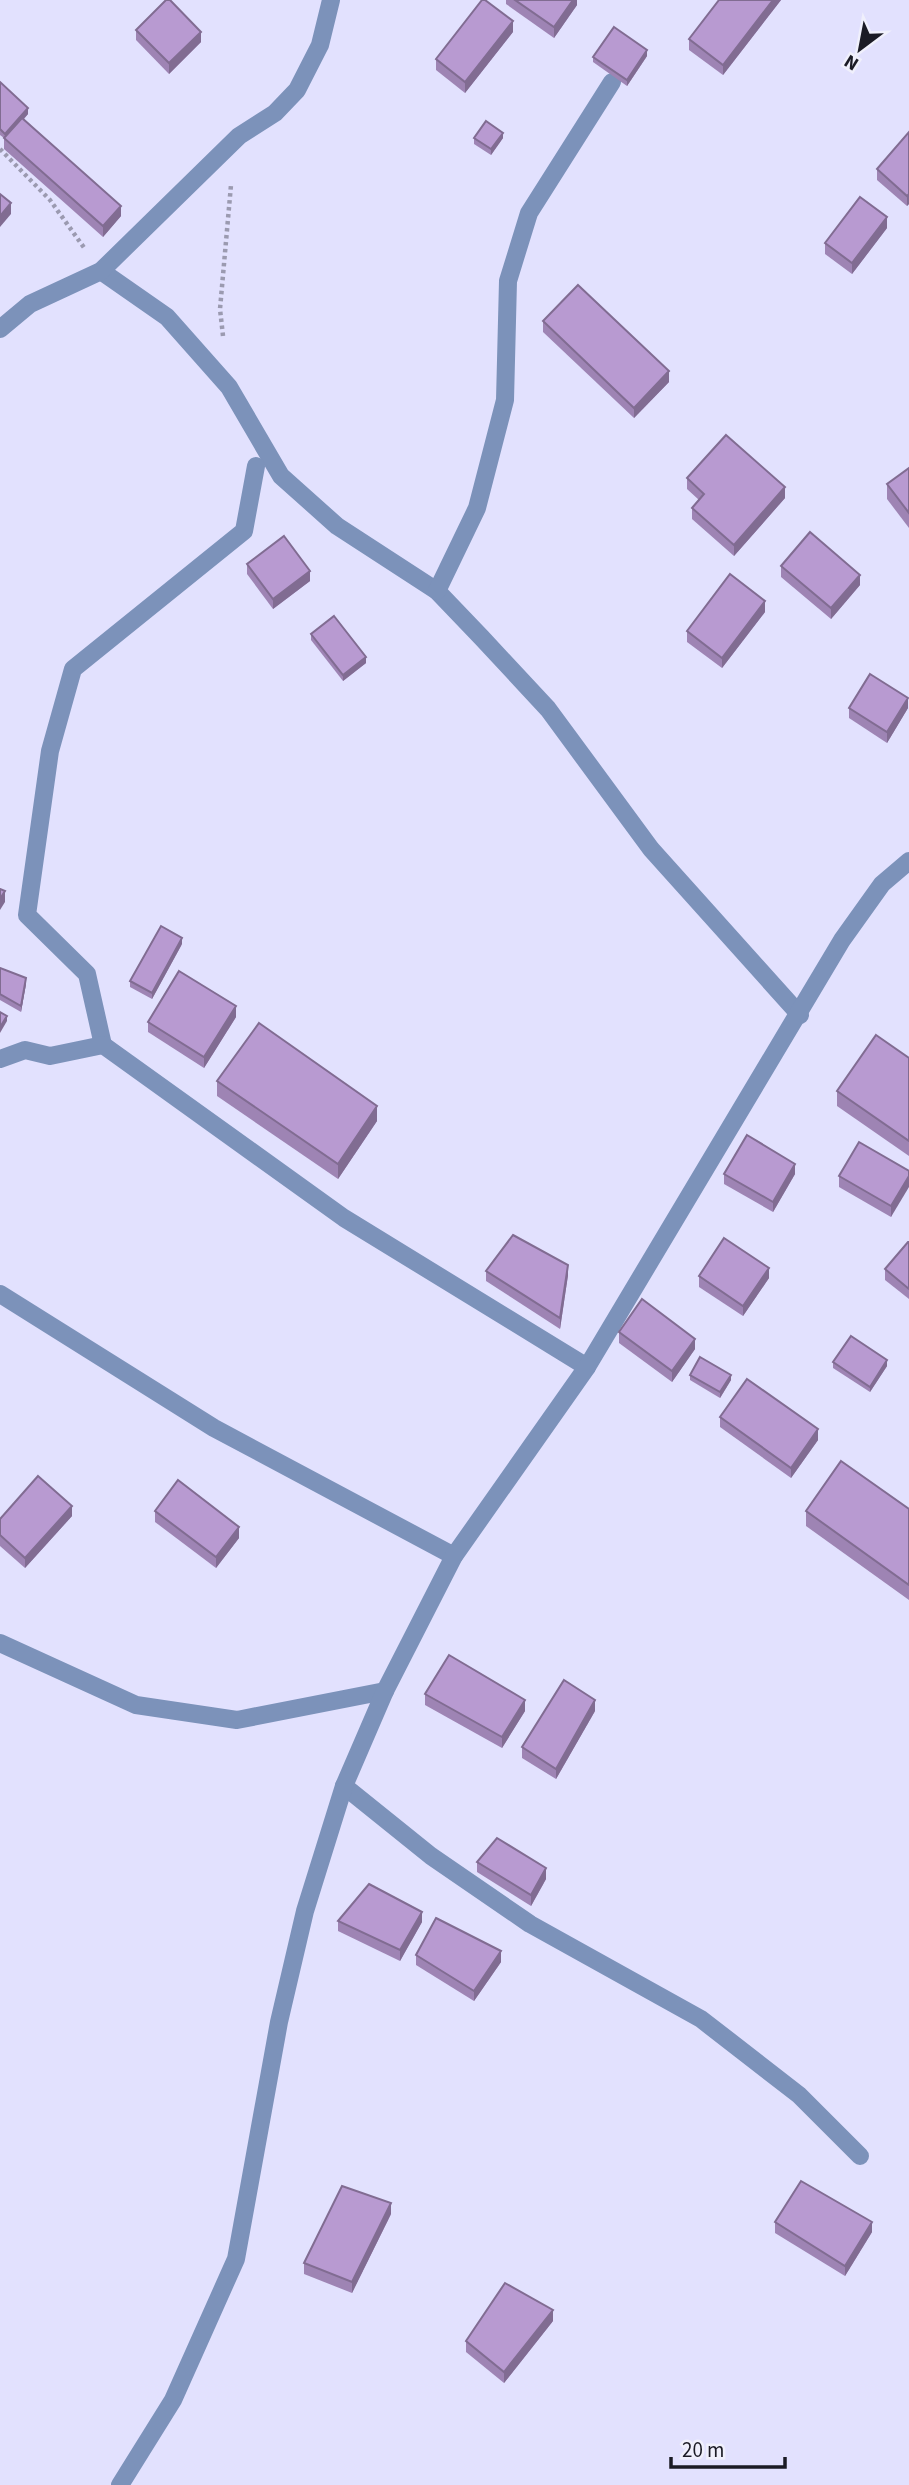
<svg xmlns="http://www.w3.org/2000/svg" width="909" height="2485" viewBox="0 0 909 2485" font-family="'Source Sans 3',sans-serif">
<rect width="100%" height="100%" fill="#e2e1fe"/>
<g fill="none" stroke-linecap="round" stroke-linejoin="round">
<g stroke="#9b9ab0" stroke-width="4.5" stroke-dasharray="3.5 3.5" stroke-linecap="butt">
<polyline points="0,149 50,200 85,249"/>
<polyline points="223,336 220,309 231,185"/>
</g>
<g stroke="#7c92ba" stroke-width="18">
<polyline points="101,271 167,317 229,387 281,476 337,526 437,591 482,638 548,709 651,849 800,1015"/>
<polyline points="0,329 30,304 101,271 239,136 275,113 297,90 320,45 331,0"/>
<polyline points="437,591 477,508 505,400 508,281 529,213 612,82"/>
<polyline points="103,1045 87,974 27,915 50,751 73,669 244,531 256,466"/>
<polyline points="0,1059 25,1050 50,1056 103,1045 344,1218 587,1367"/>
<polyline points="0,1294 214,1428 454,1556"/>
<polyline points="0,1643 136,1705 237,1720 385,1691"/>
<polyline points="344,1786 431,1856 530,1924 701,2019 799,2095 860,2156"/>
<polyline points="120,2485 173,2400 236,2259 279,2022 305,1911 344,1786 385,1691 454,1556 587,1367 842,940 882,884 909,861"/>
</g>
</g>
<g fill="#9e84b4">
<polygon points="506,0 577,0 577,5 554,38 506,4"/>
<polygon points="719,0 781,0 723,75 689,50 689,39"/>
<polygon points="136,30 201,42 169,74 136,40"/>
<polygon points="513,32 465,93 436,70 436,59"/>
<polygon points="647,56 627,86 593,62 593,57"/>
<polygon points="0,82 28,114 24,119 121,216 103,237 4,149 4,138 0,135"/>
<polygon points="909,132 909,204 907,206 877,180 877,169"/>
<polygon points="474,138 503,138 491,155 474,144"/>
<polygon points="887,228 852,274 825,254 825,243"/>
<polygon points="543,321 669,382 634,418 543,332"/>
<polygon points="909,468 909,528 887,499 887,484"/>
<polygon points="687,478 785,498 734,556 692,519 692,508 699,500 687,489"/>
<polygon points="247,564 310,581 273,609 247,574"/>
<polygon points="781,566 860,585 831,619 781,577"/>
<polygon points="765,612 722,668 687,642 687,631"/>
<polygon points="311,634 366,663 343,681 311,640"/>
<polygon points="849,708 908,708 887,743 849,718"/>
<polygon points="182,944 152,999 130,987 130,981"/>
<polygon points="0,968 26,984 21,1012 0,1000"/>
<polygon points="236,1017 204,1068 148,1032 148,1022"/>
<polygon points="909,1058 909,1156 837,1106 837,1091"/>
<polygon points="217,1081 377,1121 338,1179 217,1096"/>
<polygon points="909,1171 891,1217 839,1187 839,1176"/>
<polygon points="724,1174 795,1174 773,1212 724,1184"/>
<polygon points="909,1242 909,1299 885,1280 885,1269"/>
<polygon points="486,1271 568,1275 560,1329 486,1281"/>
<polygon points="699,1276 769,1278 743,1316 699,1287"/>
<polygon points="619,1332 695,1349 672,1382 619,1343"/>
<polygon points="833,1362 887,1366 870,1392 833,1368"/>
<polygon points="690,1375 731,1380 720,1398 690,1380"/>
<polygon points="720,1417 818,1440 791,1478 720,1427"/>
<polygon points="909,1509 909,1600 806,1526 806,1511"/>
<polygon points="155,1511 239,1538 216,1568 155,1522"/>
<polygon points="72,1516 25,1568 0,1546 0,1519"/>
<polygon points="425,1694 525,1711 502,1748 425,1705"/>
<polygon points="595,1711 556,1779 522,1758 522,1747"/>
<polygon points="477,1862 546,1879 531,1906 477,1872"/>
<polygon points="338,1921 422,1922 400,1961 338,1931"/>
<polygon points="416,1955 501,1962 474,2001 416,1965"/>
<polygon points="391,2214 352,2293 304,2274 304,2263"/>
<polygon points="775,2222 872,2232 845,2276 775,2233"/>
<polygon points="553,2321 504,2383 466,2352 466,2341"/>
</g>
<g fill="#816c92">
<polygon points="573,0 577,0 577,5 554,38 554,27"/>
<polygon points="773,0 781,0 723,75 723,65"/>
<polygon points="513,21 513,32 465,93 465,82"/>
<polygon points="201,32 201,42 169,74 169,63"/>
<polygon points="647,50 647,56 627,86 627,80"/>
<polygon points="28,108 28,114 5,139 5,134"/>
<polygon points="503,133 503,138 491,155 491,149"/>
<polygon points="909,194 909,204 907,206 907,196"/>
<polygon points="11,203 11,214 0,227 0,216"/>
<polygon points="121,206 121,216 103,237 103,226"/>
<polygon points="887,217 887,228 852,274 852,263"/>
<polygon points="669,371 669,382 634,418 634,408"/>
<polygon points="785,487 785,498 734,556 734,545"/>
<polygon points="310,571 310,581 273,609 273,599"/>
<polygon points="860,575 860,585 831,619 831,608"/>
<polygon points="765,601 765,612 722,668 722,658"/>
<polygon points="366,657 366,663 343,681 343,675"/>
<polygon points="908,698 908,708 887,743 887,732"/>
<polygon points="5,891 5,902 0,910 0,899"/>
<polygon points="182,938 182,944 152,999 152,993"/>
<polygon points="26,978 26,984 21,1012 21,1006"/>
<polygon points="236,1006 236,1017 204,1068 204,1057"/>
<polygon points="7,1016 7,1021 0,1033 0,1027"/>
<polygon points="377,1106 377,1121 338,1179 338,1164"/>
<polygon points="795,1164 795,1174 773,1212 773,1202"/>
<polygon points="909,1176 909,1187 891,1217 891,1206"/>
<polygon points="568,1265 568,1275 560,1329 560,1318"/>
<polygon points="769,1268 769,1278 743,1316 743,1306"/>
<polygon points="695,1339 695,1349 672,1382 672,1371"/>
<polygon points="887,1360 887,1366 870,1392 870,1387"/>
<polygon points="731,1375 731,1380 720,1398 720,1392"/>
<polygon points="818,1429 818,1440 791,1478 791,1468"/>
<polygon points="72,1506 72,1516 25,1568 25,1558"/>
<polygon points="239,1527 239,1538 216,1568 216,1557"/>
<polygon points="525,1700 525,1711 502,1748 502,1737"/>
<polygon points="595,1700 595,1711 556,1779 556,1769"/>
<polygon points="546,1868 546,1879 531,1906 531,1895"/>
<polygon points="422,1912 422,1922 400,1961 400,1950"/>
<polygon points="501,1951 501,1962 474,2001 474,1991"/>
<polygon points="391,2203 391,2214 352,2293 352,2282"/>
<polygon points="872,2222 872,2232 845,2276 845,2266"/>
<polygon points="553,2310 553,2321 504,2383 504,2372"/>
</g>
<g fill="#b89ad1" stroke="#816c92" stroke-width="2">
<polygon points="166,0 170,0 201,32 169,63 136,30"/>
<polygon points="482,0 485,0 513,21 465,82 436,59"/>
<polygon points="515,0 573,0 554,27"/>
<polygon points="719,0 773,0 723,65 689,39"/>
<polygon points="614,27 647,50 627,80 593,57"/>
<polygon points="0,82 28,108 5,134 0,129"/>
<polygon points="22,118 121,206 103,226 4,138"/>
<polygon points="486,121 503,133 491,149 474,138"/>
<polygon points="909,132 909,194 907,196 877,169"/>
<polygon points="0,194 11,203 0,216"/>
<polygon points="860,197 887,217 852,263 825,243"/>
<polygon points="578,285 669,371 634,408 543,321"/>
<polygon points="726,435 785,487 734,545 692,508 704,494 687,478"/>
<polygon points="909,468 909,513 887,484"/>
<polygon points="810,532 860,575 831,608 781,566"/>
<polygon points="284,536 310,571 273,599 247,564"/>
<polygon points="730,574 765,601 722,658 687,631"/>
<polygon points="334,616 366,657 343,675 311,634"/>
<polygon points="870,674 908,698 887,732 849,708"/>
<polygon points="0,889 5,891 0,899"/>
<polygon points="161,926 182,938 152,993 130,981"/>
<polygon points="0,968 26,978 21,1006 0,994"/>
<polygon points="179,971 236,1006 204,1057 148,1022"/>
<polygon points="0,1012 7,1016 0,1027"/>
<polygon points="259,1023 377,1106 338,1164 217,1081"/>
<polygon points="876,1035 909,1058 909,1141 837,1091"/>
<polygon points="747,1135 795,1164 773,1202 724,1174"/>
<polygon points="859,1142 909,1171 909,1176 891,1206 839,1176"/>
<polygon points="513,1235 568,1265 560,1318 486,1271"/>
<polygon points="724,1238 769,1268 743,1306 699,1276"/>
<polygon points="908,1242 909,1242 909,1289 885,1269"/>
<polygon points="642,1299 695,1339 672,1371 619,1332"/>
<polygon points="851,1336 887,1360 870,1387 833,1362"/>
<polygon points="700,1357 731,1375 720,1392 690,1375"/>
<polygon points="747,1379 818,1429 791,1468 720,1417"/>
<polygon points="841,1461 909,1509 909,1585 806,1511"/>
<polygon points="38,1476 72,1506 25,1558 0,1535 0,1519"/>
<polygon points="178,1480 239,1527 216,1557 155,1511"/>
<polygon points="449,1655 525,1700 502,1737 425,1694"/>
<polygon points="564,1680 595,1700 556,1769 522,1747"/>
<polygon points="497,1838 546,1868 531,1895 477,1862"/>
<polygon points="369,1884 422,1912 400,1950 338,1921"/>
<polygon points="436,1918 501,1951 474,1991 416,1955"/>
<polygon points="801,2181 872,2222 845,2266 775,2222"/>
<polygon points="342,2186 391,2203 352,2282 304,2263"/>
<polygon points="505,2283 553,2310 504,2372 466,2341"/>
</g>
<g transform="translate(860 49) rotate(212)" stroke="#f0f0fc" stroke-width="5" paint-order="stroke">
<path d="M0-5L12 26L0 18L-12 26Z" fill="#1b1b25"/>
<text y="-10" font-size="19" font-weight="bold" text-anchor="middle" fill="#1b1b25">N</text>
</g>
<path d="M671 2457v10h114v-10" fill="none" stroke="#1b1b25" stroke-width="3.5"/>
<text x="682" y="2457" font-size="21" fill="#1b1b25" stroke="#f0f0fc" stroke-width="5" paint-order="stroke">20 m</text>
</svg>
